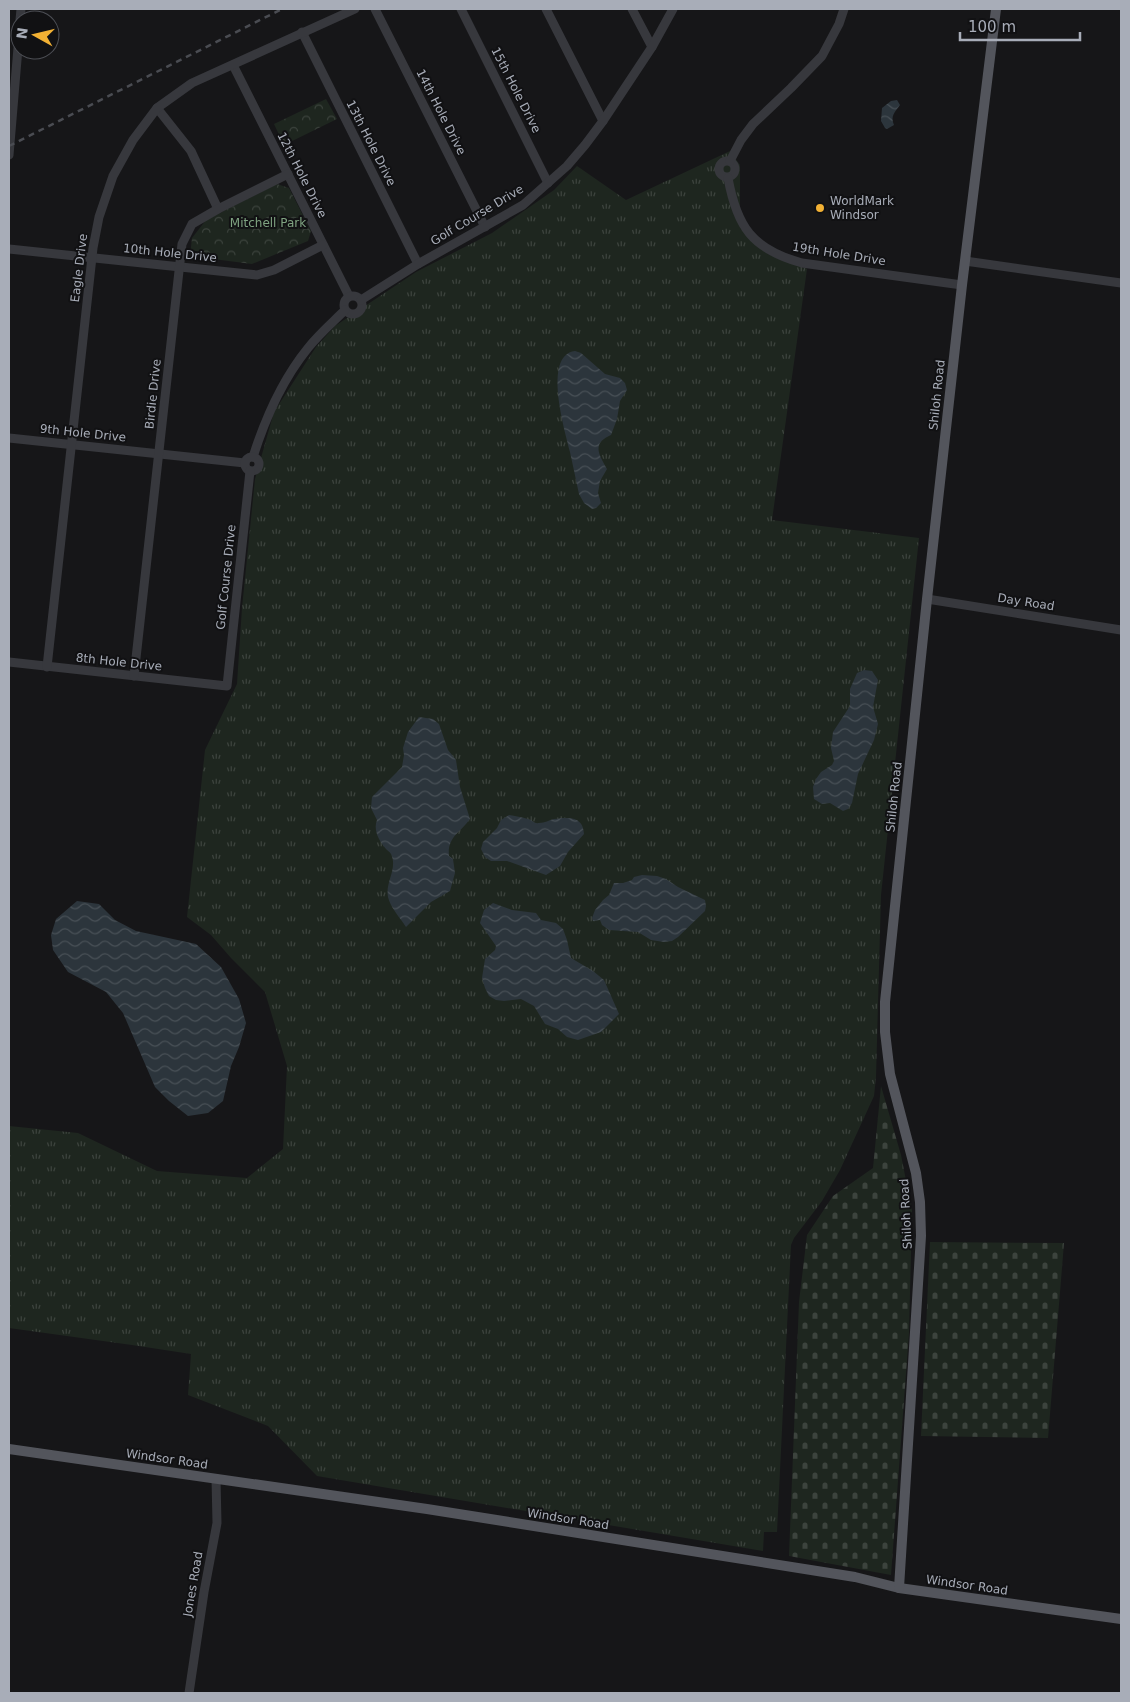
<svg xmlns="http://www.w3.org/2000/svg" width="1130" height="1702" viewBox="0 0 1130 1702" font-family="'DejaVu Sans',sans-serif">
<defs>
<pattern id="grass-tufts" width="24" height="20" patternUnits="userSpaceOnUse" patternTransform="scale(1.25)"><rect width="24" height="20" fill="#1e261f"/><path d="M3 7l-1-3M5 7V3M7 7l1-3M15 17l-1-3M17 17v-4M19 17l1-3" fill="none" stroke="#3c433d"/></pattern>
<pattern id="cemetery-stones" width="16" height="16" patternUnits="userSpaceOnUse" patternTransform="scale(1.25)"><rect width="16" height="16" fill="#1e261f"/><path d="M2 7V4a2 2 0 0 1 4 0v3zM10 15v-3a2 2 0 0 1 4 0v3z" fill="#3c433d"/></pattern>
<pattern id="park-crowns" width="20" height="18" patternUnits="userSpaceOnUse" patternTransform="scale(1.25)"><rect width="20" height="18" fill="#1e261f"/><path d="M2 6a3 3 0 1 1 6 0M12 15a3 3 0 1 1 6 0" fill="none" stroke="#3c433d"/></pattern>
<pattern id="water-waves" width="16" height="10" patternUnits="userSpaceOnUse" patternTransform="scale(1.25)"><rect width="16" height="10" fill="#2c353c"/><path d="M0 5q4-4 8 0t8 0" fill="none" stroke="#485056"/></pattern>
</defs>
<rect width="100%" height="100%" fill="#161618"/>
<polygon fill="url(#grass-tufts)" points="730,151 740,165 740,228 768,254 807,269 772,520 919,538 881,895 876,1077 874,1096 840,1170 822,1201 794,1238 791,1245 777,1532 764,1532 763,1551 317,1476 268,1426 188,1395 191,1354 132,1345 9,1328 9,1126 78,1133 157,1171 247,1178 283,1149 287,1066 265,992 231,958 211,935 187,917 205,750 237,684 242,608 255,479 274,412 316,347 335,326 416,272 492,233 554,190 577,166 626,200"/>
<g fill="url(#cemetery-stones)">
<polygon points="881,1086 901,1155 912,1211 909,1333 891,1575 789,1556 799,1302 807,1235 833,1196 873,1168"/>
<polygon points="930,1242 1064,1243 1048,1438 921,1436"/>
</g>
<g fill="url(#park-crowns)">
<polygon points="326,99 337,119 284,145 274,124"/>
<polygon points="277,184 289,188 311,231 308,241 252,264 190,256 192,238 206,220"/>
</g>
<g fill="url(#water-waves)">
<path d="M897 100 900 105C895 112 890 116 894 125L887 129 885 128 881 121 882 108 891 101Z"/>
<path d="M575 351 581 353 605 374 620 378 625 383 627 390 620 401 617 419 611 435C609 436 606 437 604 439 592 447 603 461 607 469L600 481 598 493 601 503 596 508 592 509 584 503 579 494C576 480 573 466 570 452 565 431 542 355 575 351Z"/>
<polygon points="864,670 872,671 878,680 873,707 878,724 874,740 858,774 852,803 848,809 843,811 830,803 822,804 814,799 813,787 816,779 821,772 832,765 834,761 831,748 833,732 850,706 850,689 857,673"/>
<path d="M419 717 433 719 439 724 448 750 456 760 460 787 470 819C460 833 447 837 449 856L453 859 455 873 450 891 431 902 406 927C401 919 390 907 388 897 385 882 398 869 391 854 390 852 387 850 386 849 379 841 373 830 377 820L371 808 372 797 402 767 404 755 403 748 408 732Z"/>
<path d="M509 815C515 816 522 817 528 819 533 820 534 824 539 823 545 823 549 820 554 819 569 817 583 816 584 834L568 852 560 866 546 875 507 861H491L485 857 481 849 483 842 497 828 501 820Z"/>
<polygon points="642,875 657,876 666,879 678,887 705,900 706,906 705,911 678,937 672,941 664,942 651,940 638,932 609,930 602,925 600,920 593,921 592,918 595,910 603,900 609,895 614,883 623,883 632,880 634,877"/>
<polygon points="77,901 99,904 115,920 136,931 196,944 221,967 239,999 246,1023 239,1047 231,1066 223,1101 208,1113 188,1116 169,1101 155,1087 123,1013 106,992 68,972 53,950 51,935 56,919"/>
<polygon points="493,903 512,910 536,913 541,920 556,923 563,929 567,940 571,958 593,971 604,980 619,1014 601,1032 578,1040 567,1037 558,1029 545,1024 534,1006 521,999 504,1001 496,1000 489,996 485,988 482,978 485,959 495,950 496,946 480,923 484,910"/>
</g>
<g fill="none" stroke-linecap="round" stroke-linejoin="round">
<g stroke="#37383d" stroke-width="9">
<polyline points="375,9 485,227"/>
<polyline points="461,9 548,183"/>
<polyline points="546,9 603,121"/>
<polyline points="632,9 652,47"/>
<polyline points="20,20 21,9"/>
<polyline points="302,32 418,264"/>
<polyline points="233,65 349,296"/>
<polyline points="157,108 191,151 218,209"/>
<polyline points="9,155 20,24"/>
<circle cx="727" cy="169" r="8"/>
<polyline points="730,161 741,140 753,124 791,88 822,56 839,24 844,9"/>
<path d="M728 178C737 227 752 249 802 263L962 285"/>
<polyline points="9,249 257,275 274,270 323,245"/>
<polyline points="965,261 1121,283"/>
<circle cx="353" cy="305" r="9"/>
<polyline points="361,300 418,264 523,205 567,166 585,145 603,121 652,47 673,9"/>
<polyline points="9,438 245,463"/>
<path d="M253 457C265 419 282 380 308 348 319 334 333 322 345 310"/>
<circle cx="252" cy="464" r="7"/>
<polyline points="927,599 1121,630"/>
<polyline points="9,662 227,686 250,471"/>
<polyline points="47,667 93,248 99,217 113,176 133,140 157,108 192,83 355,9"/>
<polyline points="134,676 182,244 192,224 218,209 288,174"/>
<polyline points="189,1693 204,1592 217,1523 216,1479"/>
</g>
<g stroke="#53555c" stroke-width="10">
<polyline points="9,1449 427,1509 855,1577 899,1588 1121,1619"/>
<polyline points="899,1588 921,1236 920,1202 916,1173 890,1074 885,1032 885,1002 927,599 962,285 996,9"/>
</g>
<polyline stroke="#4a4c52" stroke-width="2.5" stroke-dasharray="6 5" stroke-linecap="butt" points="9,146 282,9"/>
</g>
<circle fill="#f2b134" stroke="#111113" stroke-width="2" cx="820" cy="208" r="5"/>
<g text-anchor="middle" stroke-width="4" stroke-linejoin="round" paint-order="stroke">
<g font-size="12" fill="#a8adb8" stroke="#111113">
<text transform="translate(516 90) rotate(63)" y="4">15th Hole Drive</text>
<text transform="translate(441 112) rotate(63)" y="4">14th Hole Drive</text>
<text transform="translate(371 143) rotate(63)" y="4">13th Hole Drive</text>
<text transform="translate(302 175) rotate(63)" y="4">12th Hole Drive</text>
<text transform="translate(477 215) rotate(-31)" y="4">Golf Course Drive</text>
<text transform="translate(170 253) rotate(6)" y="4">10th Hole Drive</text>
<text transform="translate(839 254) rotate(9)" y="4">19th Hole Drive</text>
<text transform="translate(79 268) rotate(-83)" y="4">Eagle Drive</text>
<text transform="translate(153 394) rotate(-84)" y="4">Birdie Drive</text>
<text transform="translate(937 395) rotate(-84)" y="4">Shiloh Road</text>
<text transform="translate(83 433) rotate(6)" y="4">9th Hole Drive</text>
<text transform="translate(226 577) rotate(-84)" y="4">Golf Course Drive</text>
<text transform="translate(1026 602) rotate(9)" y="4">Day Road</text>
<text transform="translate(119 662) rotate(6)" y="4">8th Hole Drive</text>
<text transform="translate(894 797) rotate(-84)" y="4">Shiloh Road</text>
<text transform="translate(906 1214) rotate(-93)" y="4">Shiloh Road</text>
<text transform="translate(167 1459) rotate(8)" y="4">Windsor Road</text>
<text transform="translate(568 1519) rotate(9)" y="4">Windsor Road</text>
<text transform="translate(193 1584) rotate(-80)" y="4">Jones Road</text>
<text transform="translate(967 1585) rotate(8)" y="4">Windsor Road</text>
</g>
<g font-size="12" fill="#a8adb8" stroke="#111113" text-anchor="start">
<text x="830" y="205">WorldMark<tspan x="830" dy="14">Windsor</tspan></text>
</g>
<g font-size="12" fill="#7fa381" stroke="#111113">
<text x="268" y="227">Mitchell Park</text>
</g>
</g>
<rect width="1130" height="1702" fill="none" stroke="#a8adb8" stroke-width="20"/>
<g transform="translate(35 35) rotate(278)"><circle r="24" fill="#111113" stroke="#4d4f55"/>
<path d="M0-4L9 19L0 12L-9 19Z" fill="#f2b134"/>
<text y="-8" font-size="14" font-weight="bold" text-anchor="middle" fill="#a8adb8">N</text>
</g>
<path d="M960 32v8h120v-8" fill="none" stroke="#a8adb8" stroke-width="2.5"/>
<text x="968" y="32" font-size="15" fill="#a8adb8" stroke="#111113" stroke-width="4" paint-order="stroke">100 m</text>
</svg>
